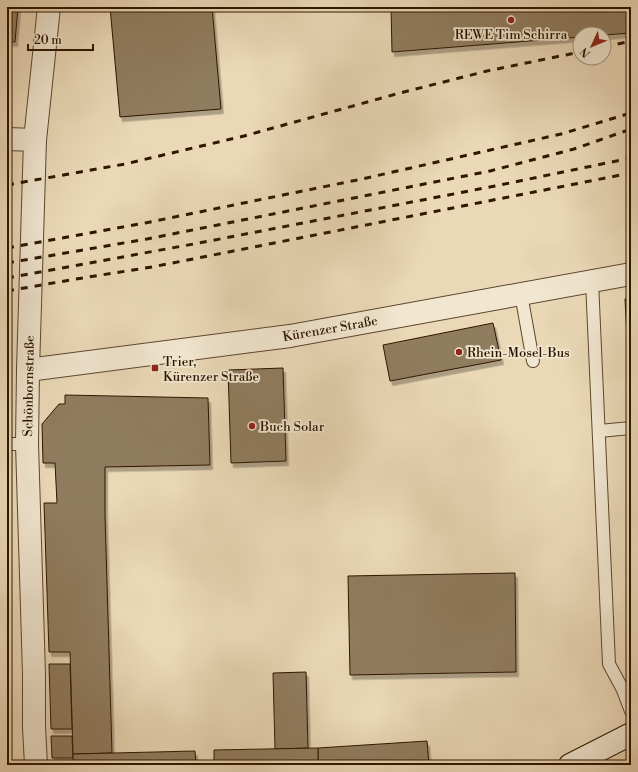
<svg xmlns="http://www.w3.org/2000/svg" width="638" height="772" viewBox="0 0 638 772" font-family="'Libre Bodoni',serif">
<defs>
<filter id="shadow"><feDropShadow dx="2.5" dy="4.5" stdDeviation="0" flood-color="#0004"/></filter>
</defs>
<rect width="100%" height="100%" fill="#ead8b6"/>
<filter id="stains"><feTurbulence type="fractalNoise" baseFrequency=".005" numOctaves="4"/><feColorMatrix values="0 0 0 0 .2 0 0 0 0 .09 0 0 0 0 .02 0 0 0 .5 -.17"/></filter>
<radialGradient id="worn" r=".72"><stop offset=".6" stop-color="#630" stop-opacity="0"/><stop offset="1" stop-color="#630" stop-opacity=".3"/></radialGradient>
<g fill="#907b5f" stroke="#2e1600" filter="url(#shadow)">
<polygon points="7,7 18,7 15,42 7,41"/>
<polygon points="110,7 212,7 221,109 120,117"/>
<polygon points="391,7 631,7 631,33 604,35 604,34 580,34 580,37 392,52"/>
<polygon points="631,298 631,412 625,299"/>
<polygon points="493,323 501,360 390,381 383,345"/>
<polygon points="283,368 286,461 231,463 228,370"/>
<polygon points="65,395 208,398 210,465 105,467 105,515 112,753 73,754 70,652 49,652 44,503 57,503 55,463 43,463 42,424 59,404 65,404"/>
<polygon points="515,573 516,672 350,675 348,576"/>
<polygon points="49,664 70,664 72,729 51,729"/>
<polygon points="306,672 308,748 275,749 273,673"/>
<polygon points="51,736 72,736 73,758 52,758"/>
<polygon points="427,741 429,765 318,765 318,748"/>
<polygon points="318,748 318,765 214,765 214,750"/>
<polygon points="195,751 196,765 73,765 73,754"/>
</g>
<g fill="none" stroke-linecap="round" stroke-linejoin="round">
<g stroke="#5d462e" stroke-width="14">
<g id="lane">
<polyline points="592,281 609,664 623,690 631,711"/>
<polyline points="521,294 533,361"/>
<polyline points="599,431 631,428"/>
<polyline points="7,444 27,444"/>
</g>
</g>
<g stroke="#5d462e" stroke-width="24">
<g id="street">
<polyline points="7,139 35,140"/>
<polyline points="28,370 290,336 631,274"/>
<polyline points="36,765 34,727 34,674 27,444 28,370 35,140 49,7"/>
</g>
</g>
<g stroke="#2e1600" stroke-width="24">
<polyline id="secondary" points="570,765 631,734"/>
</g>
<use href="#lane" stroke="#f1e6d0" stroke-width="12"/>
<use href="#street" stroke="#f1e6d0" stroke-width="22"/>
<use href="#secondary" stroke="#f1e6d0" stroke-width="22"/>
<g stroke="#2e1600" stroke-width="3" stroke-dasharray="7 7" stroke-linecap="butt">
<polyline points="604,47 631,41"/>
<polyline points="7,185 125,164 244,136 400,93 487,71 580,52"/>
<polyline points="7,248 145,223 362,179 561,134 631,113"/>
<polyline points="7,263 147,239 490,171 574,149 631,129"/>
<polyline points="7,278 199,243 495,186 631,158"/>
<polyline points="7,291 76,279 152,267 631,173"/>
</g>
</g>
<g fill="#8f2418" stroke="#f1e6d0" stroke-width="1.5">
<circle cx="511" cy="20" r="4"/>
<circle cx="459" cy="352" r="4"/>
<rect x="151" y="364" width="8" height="8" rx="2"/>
<circle cx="252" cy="426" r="4"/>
</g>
<g text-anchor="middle" stroke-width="3.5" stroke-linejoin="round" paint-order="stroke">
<g font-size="13" fill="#2e1600" stroke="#f1e6d0" text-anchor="start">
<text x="511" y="39" text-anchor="middle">REWE Tim Schirra</text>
<text x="467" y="357">Rhein-Mosel-Bus</text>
<text x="163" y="366">Trier,<tspan x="163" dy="15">Kürenzer Straße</tspan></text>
<text x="260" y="431">Buch Solar</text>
</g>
<g font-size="13" fill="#2e1600" stroke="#f1e6d0">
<text transform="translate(330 328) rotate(-10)" y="5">Kürenzer Straße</text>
<text transform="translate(28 386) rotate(-89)" y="5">Schönbornstraße</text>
</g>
</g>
<rect width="638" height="772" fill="none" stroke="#ead8b6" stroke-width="24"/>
<rect x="8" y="8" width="622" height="756" fill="none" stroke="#2e1600" stroke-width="2"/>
<rect x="12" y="12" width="614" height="748" fill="none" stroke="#2e1600"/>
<g transform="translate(592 46) rotate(226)"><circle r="19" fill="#f1e6d0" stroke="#a3937d"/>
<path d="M0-3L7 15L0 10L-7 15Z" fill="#8f2418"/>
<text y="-6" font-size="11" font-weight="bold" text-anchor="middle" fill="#2e1600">N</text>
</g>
<path d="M28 44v6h65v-6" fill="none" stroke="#2e1600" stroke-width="2"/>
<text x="34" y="44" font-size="12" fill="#2e1600" stroke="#f1e6d0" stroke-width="3" paint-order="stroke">20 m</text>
<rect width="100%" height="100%" filter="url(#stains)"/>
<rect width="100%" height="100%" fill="url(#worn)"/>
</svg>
